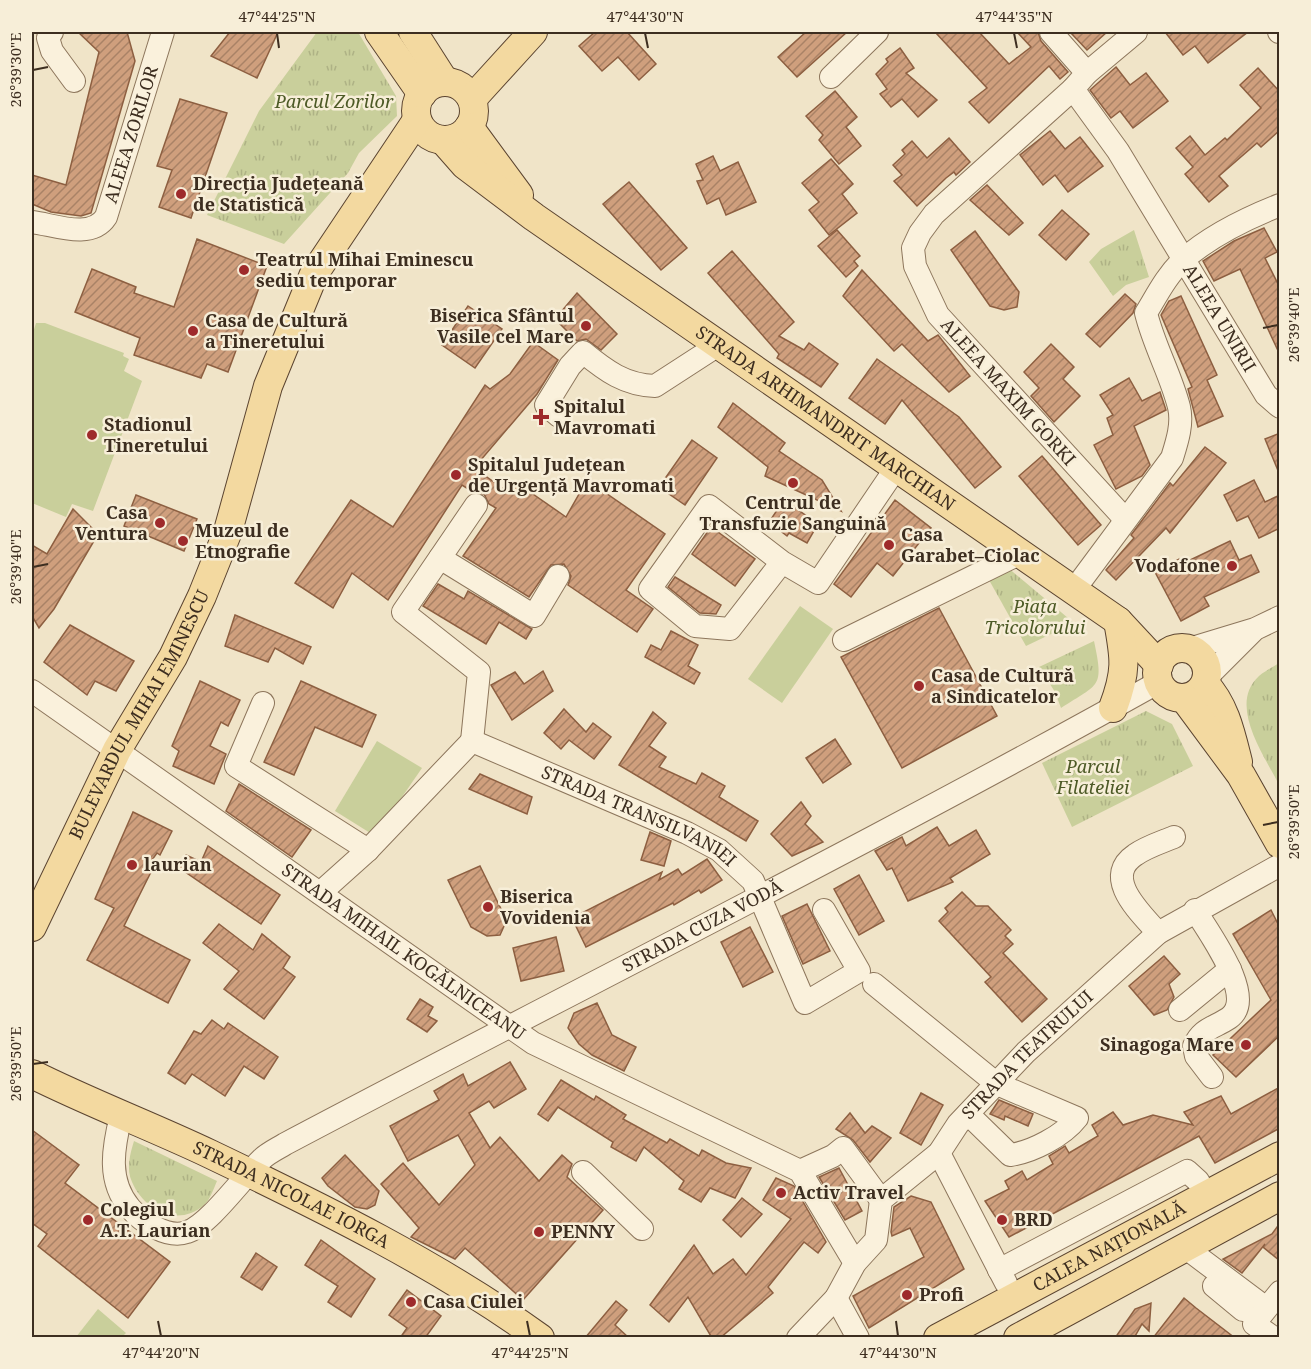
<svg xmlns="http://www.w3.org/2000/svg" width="1311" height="1369" viewBox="0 0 1311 1369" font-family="'Noto Serif',serif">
<defs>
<pattern id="park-tufts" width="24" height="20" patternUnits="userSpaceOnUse" patternTransform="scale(1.5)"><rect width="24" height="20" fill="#c9cf9b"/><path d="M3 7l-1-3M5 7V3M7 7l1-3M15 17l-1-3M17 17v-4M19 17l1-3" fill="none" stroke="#aeb285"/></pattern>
<pattern id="building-hatch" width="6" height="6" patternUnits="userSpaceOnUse" patternTransform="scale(1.5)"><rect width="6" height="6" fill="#cf9f7d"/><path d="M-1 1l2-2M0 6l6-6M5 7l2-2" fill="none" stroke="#a98266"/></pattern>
</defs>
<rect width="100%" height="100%" fill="#f0e4c8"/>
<g fill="url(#park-tufts)">
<polygon points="317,32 358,32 396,96 397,116 359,153 348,173 284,244 207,215 259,111"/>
<polygon points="1134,230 1149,277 1126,285 1113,296 1089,262 1101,249"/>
<polygon points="1001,562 1074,623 1026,646 984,571"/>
<path d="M1094 641C1104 688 1100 683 1061 708L1055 692 1039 667Z"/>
<path d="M1279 663V785C1265 756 1227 705 1259 676 1265 671 1273 667 1279 663Z"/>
<polygon points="1146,711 1172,724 1193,766 1072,827 1042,763"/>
<path d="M134 1141 217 1181C214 1188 210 1200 204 1205 178 1228 144 1210 132 1182 126 1169 130 1154 134 1141Z"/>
</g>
<g fill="#c9cf9b">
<polygon points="36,323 45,323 124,353 123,356 129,359 124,371 142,381 93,511 72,504 66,517 32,503 32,336"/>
<polygon points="800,606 833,629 782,703 748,679"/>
<polygon points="377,741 422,768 375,836 335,811"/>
<polygon points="98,1309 126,1333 122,1337 76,1337"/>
</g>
<g fill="url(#building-hatch)" stroke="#8d5f41" stroke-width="1.5">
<polygon points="78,32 127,32 135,61 91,213 81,216 51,212 32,204 32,175 66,185 99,52"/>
<polygon points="230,32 278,32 257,78 211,56"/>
<polygon points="595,32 627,32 656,64 639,80 618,57 602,71 579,46"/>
<polygon points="806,32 847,32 797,77 778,57"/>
<polygon points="935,32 979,32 1009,64 1031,47 1017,32 1038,32 1041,41 1068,72 1060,79 1049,66 989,123 969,102 987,88"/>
<polygon points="1070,32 1107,32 1087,50"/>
<polygon points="1165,32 1248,32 1208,63 1195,46 1183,55"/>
<polygon points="900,48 914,68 906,73 937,100 918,117 902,99 891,107 880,94 887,89 876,74 888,62 886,59"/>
<polygon points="1116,67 1130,85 1146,73 1168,101 1133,128 1120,111 1111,118 1090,90"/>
<polygon points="1258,68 1280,92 1280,130 1261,147 1257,143 1219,176 1228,186 1209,202 1185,174 1193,167 1176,148 1190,136 1205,155 1225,138 1227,140 1261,108 1240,85"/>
<polygon points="835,91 857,117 846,127 861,146 839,164 819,140 823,135 806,116"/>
<polygon points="180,99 227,113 191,218 159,207 172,170 157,166"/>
<polygon points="1050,131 1065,149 1080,137 1103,166 1068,192 1055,175 1043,185 1020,155"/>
<polygon points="949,138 970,162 956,175 954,172 946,178 917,206 894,181 902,175 893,165 905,154 902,150 912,141 927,158"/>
<polygon points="713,156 720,171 738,162 756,202 726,215 719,198 707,204 697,181 703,180 696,164"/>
<polygon points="831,159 853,184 842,194 857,213 829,235 809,210 819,202 802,183"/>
<polygon points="629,182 687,248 661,270 603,204"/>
<polygon points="987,185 1023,223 1009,235 970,200"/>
<polygon points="1062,210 1089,234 1066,260 1039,235"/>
<polygon points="1264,228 1277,252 1265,258 1280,288 1280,355 1240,269 1214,281 1203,261 1234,241"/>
<polygon points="837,230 860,256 854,261 858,266 846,277 818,246"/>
<polygon points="975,231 1019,292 1017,307 1004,310 990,306 951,250"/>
<polygon points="197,239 267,266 228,372 207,364 201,378 134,355 140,338 75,312 92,269 136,287 134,293 174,307"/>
<polygon points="732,251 794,322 779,336 804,350 809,343 838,364 821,387 777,358 779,354 708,273"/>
<polygon points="862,270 928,341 938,335 970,376 949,392 902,344 894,351 843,296"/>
<polygon points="577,293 617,334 601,350 586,339 577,341 555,319"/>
<polygon points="1125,294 1136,304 1133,313 1100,347 1086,334"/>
<polygon points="1181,296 1217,375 1207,380 1223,416 1198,427 1188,389 1192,387 1161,315 1169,301"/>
<polygon points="468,306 502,329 475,368 442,345"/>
<polygon points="533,342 558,360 537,394 474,468 504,489 517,483 566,517 587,480 665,534 626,590 653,609 637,632 568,585 571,576 564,564 551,565 529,597 463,556 496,508 489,504 484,494 473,492 462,485 388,600 352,573 333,608 295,583 351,500 393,527 485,385 490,389 510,374"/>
<polygon points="1051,344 1074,367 1063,379 1080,396 1054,422 1031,396 1039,388 1024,372"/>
<polygon points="877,359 959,417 1001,467 975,488 902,400 885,424 849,398"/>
<polygon points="1129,378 1142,401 1160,392 1166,410 1134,426 1150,465 1142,476 1116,489 1094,445 1113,435 1107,418 1113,415 1100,395"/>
<polygon points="733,403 785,443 779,451 822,480 841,511 765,476 768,467 718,427"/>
<polygon points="1280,433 1280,473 1279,473 1265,439"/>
<polygon points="692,440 717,458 685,505 659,487"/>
<polygon points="1205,447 1226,463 1170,533 1166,528 1116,580 1106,570 1134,538 1131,535 1170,483 1173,486"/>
<polygon points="1042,456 1101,525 1078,545 1019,476"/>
<polygon points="1254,480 1265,502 1280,495 1280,528 1259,538 1248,516 1237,521 1224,495"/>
<polygon points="136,495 197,519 184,551 124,526"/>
<polygon points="784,500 818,524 807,543 789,533 787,536 769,522"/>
<polygon points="895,500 931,528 893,576 877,563 851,597 834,584"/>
<polygon points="73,509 98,534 54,609 39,628 32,616 32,545 47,554"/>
<polygon points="711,527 755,559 735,586 692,554"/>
<polygon points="1230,541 1239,560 1251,555 1259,572 1204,597 1209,606 1181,621 1155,572 1183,557 1186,562"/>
<polygon points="675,577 721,605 716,614 700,613 668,587"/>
<polygon points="438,584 464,599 468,591 532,629 526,639 499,622 486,644 423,606"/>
<polygon points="939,608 997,716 902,768 841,657"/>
<polygon points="235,615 311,647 303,664 275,648 268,662 225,646"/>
<polygon points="70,625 134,661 116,691 95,681 87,695 44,662"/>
<polygon points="671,631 698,645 688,666 700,673 694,684 645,657 651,645 661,650"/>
<polygon points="543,671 553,691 512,720 491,685 515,672 524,684"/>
<polygon points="200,681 240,700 228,726 221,722 210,746 226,754 214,784 173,766 179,751 172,746"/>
<polygon points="301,681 376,715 362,747 315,727 294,775 264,762"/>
<polygon points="564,709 586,732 593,723 611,737 594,759 569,740 561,749 544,733"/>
<polygon points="653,712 666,723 649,746 666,757 659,767 696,784 702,773 725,786 719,797 758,821 746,841 619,765"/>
<polygon points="835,739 851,764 823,783 806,758"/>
<polygon points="480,774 532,797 527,814 469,789"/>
<polygon points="239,784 311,830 292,857 226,811"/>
<polygon points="801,802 811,816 805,824 823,842 792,856 771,834"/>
<polygon points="133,812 172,831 160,855 157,853 146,868 151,872 124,926 190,960 168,1003 87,960 114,908 95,899"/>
<polygon points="937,827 949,846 976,830 990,854 950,878 953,882 908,901 892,868 887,870 875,851 902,837 906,846"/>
<polygon points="650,832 671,841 664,866 641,860"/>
<polygon points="208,846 280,895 261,924 178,867 186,855 201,862"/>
<polygon points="707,859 722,880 701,893 699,890 674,905 673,903 586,947 572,918 662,872 659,880 678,869 682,875"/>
<polygon points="480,866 503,913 505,924 500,935 487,936 471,927 448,880"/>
<polygon points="859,875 884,921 859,935 834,889"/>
<polygon points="962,892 976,906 988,906 1011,930 1005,936 1013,944 1003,953 1047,999 1022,1022 985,982 991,977 939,921 948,912 945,908"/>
<polygon points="807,904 830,951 803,964 782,916"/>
<polygon points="1271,910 1280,928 1280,1035 1236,1077 1213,1055 1271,1000 1233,934"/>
<polygon points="219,924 253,950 262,934 290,957 283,968 295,977 264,1019 224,989 239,971 203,943"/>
<polygon points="750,927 773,972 743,987 721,942"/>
<polygon points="556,937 564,971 521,981 513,948"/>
<polygon points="1164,956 1180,974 1169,984 1174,997 1167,1010 1154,1015 1129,986"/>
<polygon points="420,999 433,1007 428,1016 437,1021 427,1032 407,1019"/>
<polygon points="597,1003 612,1035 636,1047 624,1071 592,1055 579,1044 568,1028 574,1013"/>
<polygon points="212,1020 224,1029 228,1023 278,1057 264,1079 244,1066 225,1096 192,1074 185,1084 168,1073 194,1031 201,1034"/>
<polygon points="510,1062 526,1089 494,1108 489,1101 469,1113 490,1148 500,1137 539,1181 562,1155 572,1164 567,1177 603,1210 523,1300 465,1248 455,1259 411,1237 419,1228 381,1184 403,1163 439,1205 475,1165 458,1135 408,1161 390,1126 439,1100 434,1091 463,1074 468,1086"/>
<polygon points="561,1080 594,1100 596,1096 626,1115 623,1119 667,1143 670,1139 699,1156 702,1150 726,1163 751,1168 735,1198 710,1188 701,1202 679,1189 684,1181 644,1147 636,1161 611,1147 613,1142 558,1107 548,1121 538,1114"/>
<polygon points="1280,1087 1280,1128 1215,1163 1199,1136 1009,1237 985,1201 1009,1189 1005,1181 1022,1171 1027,1180 1053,1164 1049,1156 1065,1146 1069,1153 1098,1136 1092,1125 1113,1112 1123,1125 1153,1115 1193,1125 1184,1112 1221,1096 1231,1114"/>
<polygon points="921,1093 943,1105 921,1145 900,1133"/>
<polygon points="999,1100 1033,1114 1028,1126 1005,1116 1004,1120 990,1114"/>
<polygon points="850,1113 865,1133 872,1126 891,1138 870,1162 853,1140 836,1129"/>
<polygon points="32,1130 79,1165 65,1183 170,1262 128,1318 38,1246 47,1234 32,1223"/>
<polygon points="345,1155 379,1191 375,1205 367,1209 355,1207 328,1186 322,1178"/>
<polygon points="839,1168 862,1211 845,1220 819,1177"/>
<polygon points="776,1178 794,1186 826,1242 818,1253 804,1242 768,1287 773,1293 720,1338 712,1338 688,1297 669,1322 650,1305 694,1245 713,1274 733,1259 746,1275 791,1219 763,1200"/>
<polygon points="911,1196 931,1202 964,1269 869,1328 853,1296 924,1257 910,1228 892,1236 891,1232 894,1207"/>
<polygon points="742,1198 762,1214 741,1237 723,1220"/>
<polygon points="1280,1223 1280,1261 1263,1247 1265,1244 1242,1273 1223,1259 1272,1234"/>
<polygon points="321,1240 375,1279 351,1317 328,1302 338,1286 305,1265"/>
<polygon points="256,1253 277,1267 262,1290 241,1277"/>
<polygon points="407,1290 441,1316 425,1338 400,1338 407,1328 389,1315"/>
<polygon points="1184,1298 1196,1308 1235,1338 1153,1338"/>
<polygon points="616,1301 627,1310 615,1325 629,1338 585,1338"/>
<polygon points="1151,1303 1149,1331 1142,1324 1134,1338 1115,1338 1135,1309"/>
</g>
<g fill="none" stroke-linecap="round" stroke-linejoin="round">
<g stroke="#8d765c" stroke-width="24">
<g id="minor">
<polyline points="52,32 48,38 52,51 74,81"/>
<polyline points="1051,32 1087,73"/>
<polyline points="1279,32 1280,32"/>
<polyline points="831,77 877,32"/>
<path id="s1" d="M1073 89 1118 151 1266 395 1280 407"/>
<path id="s2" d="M32 222C55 225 91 240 106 217L163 32"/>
<path d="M559 416 546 405 570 366 583 352C606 371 625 385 655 386L709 351 712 341"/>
<polyline points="1125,519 938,315 915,266 913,248 920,233 934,214 1073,89 1087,73 1136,32"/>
<polyline points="440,558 534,616 558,576"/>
<polyline points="782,562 730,629 695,626 650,589 709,506 782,562 818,583 896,468"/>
<path d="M1074 590 1172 458C1177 442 1183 424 1179 407 1171 375 1154 346 1146 313 1157 295 1167 275 1183 260 1210 236 1247 218 1280 205"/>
<polyline points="844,640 1021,553"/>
<polyline points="1189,649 1255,629 1280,617"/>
<polyline points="1207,677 1252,632"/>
<path id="s3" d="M32 691 533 1043 800 1171 855 1263"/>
<polyline points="263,703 236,766 368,850"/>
<path id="s4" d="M472 741 687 833 719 850 753 881 805 1003 859 971 824 910"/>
<polyline points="472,741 479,672 403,612 476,505"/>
<polyline points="320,893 368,850 472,741"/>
<path d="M1195 910C1208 932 1258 998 1229 1018 1214 1028 1202 1028 1194 1046L1196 1056 1212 1077"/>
<path d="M1158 933C1142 914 1101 878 1135 855 1146 847 1162 842 1174 837"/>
<path d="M874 984 997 1084 1077 1118C1063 1136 1032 1152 1010 1155L968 1114"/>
<polyline points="1180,1010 1230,969"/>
<path id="s5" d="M121 1116C113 1148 107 1181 130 1208 142 1222 168 1239 187 1232 209 1225 243 1177 262 1159 268 1153 277 1149 285 1144 576 990 871 843 1159 682"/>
<polyline points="939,1153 1006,1283"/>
<polyline points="800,1171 833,1156 843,1148 881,1200"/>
<polyline points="583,1172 642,1229"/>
<polyline points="1186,1248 1266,1308"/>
<polyline points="999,1270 1187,1171 1198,1181 1207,1196"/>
<polyline points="1214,1286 1243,1310"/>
<polyline points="836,1298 858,1338"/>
<path id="s6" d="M798 1338 836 1298 855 1263 876 1240 881 1200 939 1153 958 1124 1026 1052 1158 933 1280 865"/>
<polyline points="1274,1338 1254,1324 1280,1292"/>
</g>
</g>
<g stroke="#5b4430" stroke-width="30">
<g id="major">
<polyline points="379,32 422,94"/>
<polyline points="413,32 445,82"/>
<circle cx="445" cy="111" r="29"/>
<polyline points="472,99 533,32"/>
<polyline points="469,127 519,195"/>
<path id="s7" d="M443 140 465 165 534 217 1118 621 1159 665"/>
<circle cx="1182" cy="673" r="25"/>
<path d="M1205 684C1225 705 1231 734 1238 762"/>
<polyline points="1184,698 1241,775 1280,844"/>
<path d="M1113 708C1127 671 1125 659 1118 621"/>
<path id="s8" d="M32 927 117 750 173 657 202 596 228 531 268 386 314 274 417 120"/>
<path id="s9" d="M32 1074C90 1103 151 1126 210 1154 323 1208 439 1265 540 1338"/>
<path id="s10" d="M938 1338 1280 1156"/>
<polyline points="1018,1338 1280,1196"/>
</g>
</g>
<use href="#minor" stroke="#faf1dc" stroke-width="22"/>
<use href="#major" stroke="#f3d9a0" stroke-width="28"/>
</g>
<path fill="none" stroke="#3d2e20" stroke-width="2" d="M277 33 279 48M645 33 648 48M1014 33 1017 48M33 70 48 67M1263 328 1278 325M33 567 48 564M1263 825 1278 822M33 1064 48 1062M158 1321 161 1336M527 1321 530 1336M896 1321 898 1336"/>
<g fill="#9e2a2b" stroke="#f7eed8" stroke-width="2">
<circle cx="181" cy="194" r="6"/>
<circle cx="244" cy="270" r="6"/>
<circle cx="586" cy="326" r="6"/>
<circle cx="193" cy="331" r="6"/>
<path d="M538 408h6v6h6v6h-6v6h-6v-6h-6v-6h6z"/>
<circle cx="92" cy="435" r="6"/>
<circle cx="456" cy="475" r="6"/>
<circle cx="793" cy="483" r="6"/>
<circle cx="160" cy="523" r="6"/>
<circle cx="183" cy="541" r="6"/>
<circle cx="889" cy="545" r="6"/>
<circle cx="1232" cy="566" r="6"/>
<circle cx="919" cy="686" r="6"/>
<circle cx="132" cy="865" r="6"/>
<circle cx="488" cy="907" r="6"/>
<circle cx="1246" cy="1045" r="6"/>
<circle cx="781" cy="1193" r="6"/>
<circle cx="88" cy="1220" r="6"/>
<circle cx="1002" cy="1220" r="6"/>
<circle cx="539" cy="1232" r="6"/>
<circle cx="907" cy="1295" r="6"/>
<circle cx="411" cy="1302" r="6"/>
</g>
<g text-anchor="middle" stroke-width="5" stroke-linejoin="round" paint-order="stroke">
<g font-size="18" font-style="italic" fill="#4d5a26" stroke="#f7eed8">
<text x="334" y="108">Parcul Zorilor</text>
<text x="1035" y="613">Piața<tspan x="1035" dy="21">Tricolorului</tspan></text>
<text x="1093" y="773">Parcul<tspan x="1093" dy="21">Filateliei</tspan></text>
</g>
<g font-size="18" fill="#3d2e20" stroke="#f7eed8">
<text dy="6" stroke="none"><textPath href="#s2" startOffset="165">ALEEA ZORILOR</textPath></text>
<text dy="6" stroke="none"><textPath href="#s1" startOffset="272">ALEEA UNIRII</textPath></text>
<text transform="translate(1008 392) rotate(48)" y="6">ALEEA MAXIM GORKI</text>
<text dy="6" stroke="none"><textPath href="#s7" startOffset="474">STRADA ARHIMANDRIT MARCHIAN</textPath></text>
<text dy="6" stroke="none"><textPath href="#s8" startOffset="238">BULEVARDUL MIHAI EMINESCU</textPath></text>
<text dy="6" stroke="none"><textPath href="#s4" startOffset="183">STRADA TRANSILVANIEI</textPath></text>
<text dy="6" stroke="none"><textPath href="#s5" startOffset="765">STRADA CUZA VODĂ</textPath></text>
<text dy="6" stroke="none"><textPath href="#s3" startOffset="454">STRADA MIHAIL KOGĂLNICEANU</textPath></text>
<text dy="6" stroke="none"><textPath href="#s6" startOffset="374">STRADA TEATRULUI</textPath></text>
<text dy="6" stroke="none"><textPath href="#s9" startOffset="286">STRADA NICOLAE IORGA</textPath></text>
<text dy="6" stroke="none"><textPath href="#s10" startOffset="194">CALEA NAȚIONALĂ</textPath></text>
</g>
<g font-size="18" font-weight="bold" fill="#3d2e20" stroke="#f7eed8" text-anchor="start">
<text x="193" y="190">Direcția Județeană<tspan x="193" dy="21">de Statistică</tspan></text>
<text x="256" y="266">Teatrul Mihai Eminescu<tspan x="256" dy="21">sediu temporar</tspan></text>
<text x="574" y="322" text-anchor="end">Biserica Sfântul<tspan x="574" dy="21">Vasile cel Mare</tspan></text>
<text x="205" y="327">Casa de Cultură<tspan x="205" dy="21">a Tineretului</tspan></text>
<text x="554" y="413">Spitalul<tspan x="554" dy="21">Mavromati</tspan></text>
<text x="104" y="431">Stadionul<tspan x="104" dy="21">Tineretului</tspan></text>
<text x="468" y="471">Spitalul Județean<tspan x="468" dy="21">de Urgență Mavromati</tspan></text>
<text x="793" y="509" text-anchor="middle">Centrul de<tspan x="793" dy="21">Transfuzie Sanguină</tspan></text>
<text x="148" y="519" text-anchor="end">Casa<tspan x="148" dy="21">Ventura</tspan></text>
<text x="195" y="537">Muzeul de<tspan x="195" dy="21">Etnografie</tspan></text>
<text x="901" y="541">Casa<tspan x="901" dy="21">Garabet–Ciolac</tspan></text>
<text x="1220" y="572" text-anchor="end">Vodafone</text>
<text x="931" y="682">Casa de Cultură<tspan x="931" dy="21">a Sindicatelor</tspan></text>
<text x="144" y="871">laurian</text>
<text x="500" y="903">Biserica<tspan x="500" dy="21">Vovidenia</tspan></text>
<text x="1234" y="1051" text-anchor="end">Sinagoga Mare</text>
<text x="793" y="1199">Activ Travel</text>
<text x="100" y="1216">Colegiul<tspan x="100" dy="21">A.T. Laurian</tspan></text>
<text x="1014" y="1226">BRD</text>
<text x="551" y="1238">PENNY</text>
<text x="919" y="1301">Profi</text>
<text x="423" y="1308">Casa Ciulei</text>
</g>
</g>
<rect width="1311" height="1369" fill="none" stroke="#f7eed8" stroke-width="66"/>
<rect x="33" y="33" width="1245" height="1303" fill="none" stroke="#3d2e20" stroke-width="2"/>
<g font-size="15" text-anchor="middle" fill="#3d2e20">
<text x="277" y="22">47°44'25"N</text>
<text x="645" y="22">47°44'30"N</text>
<text x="1014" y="22">47°44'35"N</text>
<text transform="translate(16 70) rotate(-90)" y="5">26°39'30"E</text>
<text transform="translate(1294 325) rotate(-90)" y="5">26°39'40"E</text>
<text transform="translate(16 567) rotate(-90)" y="5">26°39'40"E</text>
<text transform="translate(1294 822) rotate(-90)" y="5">26°39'50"E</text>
<text transform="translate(16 1064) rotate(-90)" y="5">26°39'50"E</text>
<text x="161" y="1358">47°44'20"N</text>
<text x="530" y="1358">47°44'25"N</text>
<text x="898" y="1358">47°44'30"N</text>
</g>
</svg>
